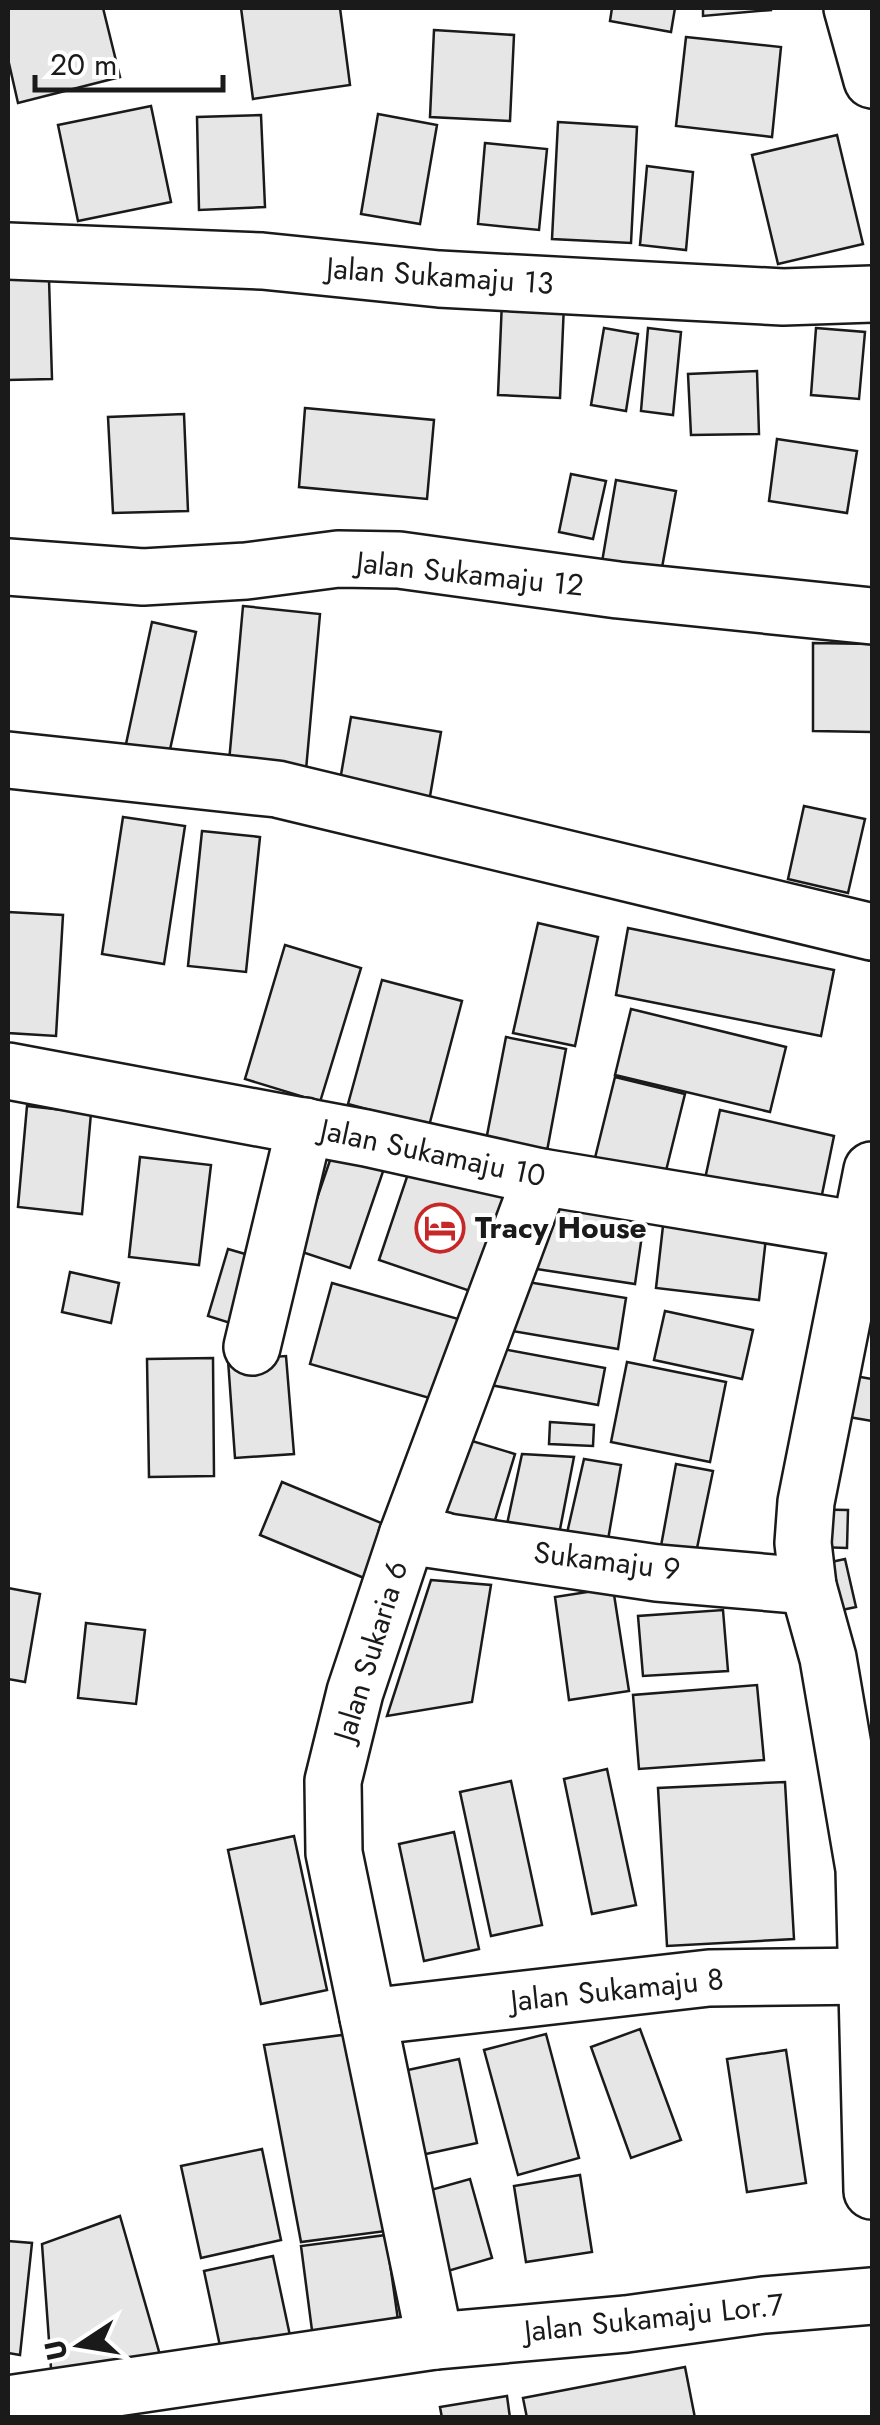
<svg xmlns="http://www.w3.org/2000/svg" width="880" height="2425" viewBox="0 0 880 2425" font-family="Jost,sans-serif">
<rect width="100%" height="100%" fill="#fff"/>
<g fill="#e6e6e6" stroke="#1a1a1a" stroke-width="2.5">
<polygon points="8,8 103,8 120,77 18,103 8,59"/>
<polygon points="241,8 340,8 350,85 253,99"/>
<polygon points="612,8 675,8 671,32 610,21"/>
<polygon points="703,8 771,8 771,10 703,16"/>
<polygon points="434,30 514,35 510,121 430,117"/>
<polygon points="686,37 781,47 772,137 676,126"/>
<polygon points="151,106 171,202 78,221 58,125"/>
<polygon points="378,114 437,125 420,224 361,214"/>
<polygon points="261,115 265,207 199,210 197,117"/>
<polygon points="558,122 637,127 631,243 552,239"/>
<polygon points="837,135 863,244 778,264 752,155"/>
<polygon points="485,143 547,149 539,230 478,224"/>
<polygon points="647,166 693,172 686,250 640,245"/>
<polygon points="8,279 49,279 52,379 8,380"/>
<polygon points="502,301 564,304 560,398 498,395"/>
<polygon points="604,328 638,334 626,411 591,405"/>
<polygon points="648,328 681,332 673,415 641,411"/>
<polygon points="816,328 865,332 859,399 811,395"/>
<polygon points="757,371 759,434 691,435 688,374"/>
<polygon points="305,408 434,420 427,499 299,487"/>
<polygon points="184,414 188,511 113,513 108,417"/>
<polygon points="777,439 857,451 847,513 769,501"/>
<polygon points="571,474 606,481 593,539 559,532"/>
<polygon points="616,480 676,491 661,573 602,562"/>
<polygon points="243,606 320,614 305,781 228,773"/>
<polygon points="152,622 196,632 169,754 126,744"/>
<polygon points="813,643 872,644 872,732 813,731"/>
<polygon points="351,717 441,732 428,808 338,792"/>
<polygon points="804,806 865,819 848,893 788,879"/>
<polygon points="123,817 185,826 164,964 102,954"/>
<polygon points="202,831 260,837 246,972 188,966"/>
<polygon points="8,912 63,915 56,1036 8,1033"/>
<polygon points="538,923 598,937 575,1046 513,1033"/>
<polygon points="628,928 834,970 821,1036 616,995"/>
<polygon points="285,945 361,968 320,1102 245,1079"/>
<polygon points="382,980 462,1001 429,1126 348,1104"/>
<polygon points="631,1009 786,1047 770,1112 615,1075"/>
<polygon points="506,1037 566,1049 544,1167 483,1156"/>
<polygon points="615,1077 685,1094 660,1195 590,1178"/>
<polygon points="27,1106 91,1113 82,1214 18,1207"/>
<polygon points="720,1110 834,1136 818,1214 703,1188"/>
<polygon points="339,1134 390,1151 350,1268 299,1251"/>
<polygon points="140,1157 211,1165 199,1265 129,1257"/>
<polygon points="412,1162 505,1193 473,1292 379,1260"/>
<polygon points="539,1205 644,1221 635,1284 530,1268"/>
<polygon points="664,1217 767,1229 759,1300 656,1288"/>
<polygon points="228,1249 266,1260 246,1328 208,1316"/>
<polygon points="70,1272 119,1283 111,1323 62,1312"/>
<polygon points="509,1279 626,1298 618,1349 501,1329"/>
<polygon points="332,1283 462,1320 440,1401 310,1364"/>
<polygon points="665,1311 753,1330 742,1379 654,1360"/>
<polygon points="492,1347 605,1368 598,1405 485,1384"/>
<polygon points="286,1356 294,1454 235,1458 228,1360"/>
<polygon points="213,1358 214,1476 149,1477 147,1359"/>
<polygon points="627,1362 726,1382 710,1462 611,1442"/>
<polygon points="816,1369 872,1379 872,1421 808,1410"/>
<polygon points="550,1422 594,1425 593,1446 549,1444"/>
<polygon points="449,1434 515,1454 489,1540 424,1520"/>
<polygon points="522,1454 574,1457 556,1550 503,1543"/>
<polygon points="584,1459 621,1465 605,1557 562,1555"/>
<polygon points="676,1464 713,1471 696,1553 661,1546"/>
<polygon points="282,1482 403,1532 381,1585 260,1535"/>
<polygon points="789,1509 848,1510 847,1548 789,1546"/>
<polygon points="845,1559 856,1607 804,1618 794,1570"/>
<polygon points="431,1580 491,1585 472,1702 387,1716"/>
<polygon points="8,1588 40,1594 25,1682 8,1679"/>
<polygon points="613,1588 629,1691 569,1700 555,1597"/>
<polygon points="723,1610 728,1671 643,1676 638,1616"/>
<polygon points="86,1623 145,1630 136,1704 78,1698"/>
<polygon points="757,1685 764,1760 639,1769 633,1695"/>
<polygon points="607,1769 636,1905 592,1914 564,1779"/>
<polygon points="511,1781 542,1925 491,1936 460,1792"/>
<polygon points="785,1782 794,1939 667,1946 658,1788"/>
<polygon points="454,1832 479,1949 424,1961 399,1844"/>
<polygon points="294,1836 327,1990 261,2004 228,1850"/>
<polygon points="640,2029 681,2140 631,2158 591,2047"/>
<polygon points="350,2034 386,2231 301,2242 264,2045"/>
<polygon points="546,2034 579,2158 518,2175 484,2050"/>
<polygon points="786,2050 806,2183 747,2192 727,2059"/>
<polygon points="459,2059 477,2143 412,2157 394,2073"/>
<polygon points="262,2149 281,2240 201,2258 181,2166"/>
<polygon points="580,2175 592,2252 526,2262 514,2186"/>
<polygon points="470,2179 492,2258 431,2276 409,2196"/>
<polygon points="120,2216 164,2369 52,2382 42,2244"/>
<polygon points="386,2235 399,2327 313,2338 301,2246"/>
<polygon points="8,2241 32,2243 20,2355 8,2353"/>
<polygon points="273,2256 292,2345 223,2360 204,2271"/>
<polygon points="685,2367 695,2418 527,2418 523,2398"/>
<polygon points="507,2396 510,2418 442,2418 440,2407"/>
</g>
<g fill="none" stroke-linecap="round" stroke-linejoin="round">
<g stroke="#1a1a1a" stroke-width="60">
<g id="minor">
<polyline points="852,8 872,80"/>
<polyline points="8,251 262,261 439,279 783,297 872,294"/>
<polyline points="8,567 143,577 246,571 338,559 399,560 618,590 872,616"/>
<polyline points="8,760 277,789 872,932"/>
<polyline points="8,1071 366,1138 541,1177 872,1232"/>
<polyline points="872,1170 806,1502 803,1543 808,1586 828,1658 864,1869 872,2191"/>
<polyline points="252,1347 305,1126"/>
<polyline points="442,1540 407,1536 541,1177"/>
<polyline points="808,1586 657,1573 407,1536 355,1692 333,1781 334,1853 435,2341 626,2324 764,2305 872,2296"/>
<polyline points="368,2017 709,1978 872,1976"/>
<polyline points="8,2404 435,2341"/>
</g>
</g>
<use href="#minor" stroke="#fff" stroke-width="55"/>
</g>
<defs>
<g id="hotel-ring" transform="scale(2.5)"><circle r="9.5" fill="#fff" stroke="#c62828" stroke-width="1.5"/><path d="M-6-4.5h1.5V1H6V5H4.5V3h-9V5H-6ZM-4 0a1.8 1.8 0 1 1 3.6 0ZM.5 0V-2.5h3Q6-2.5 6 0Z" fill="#c62828"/></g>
</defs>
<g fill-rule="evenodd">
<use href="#hotel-ring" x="440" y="1228"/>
</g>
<g text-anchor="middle" stroke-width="8" stroke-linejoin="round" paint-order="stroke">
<g font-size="30" fill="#1a1a1a" stroke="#fff">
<text transform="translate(440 276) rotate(4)" y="10">Jalan Sukamaju 13</text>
<text transform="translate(470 574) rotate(6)" y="10">Jalan Sukamaju 12</text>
<text transform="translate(433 1153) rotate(12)" y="10">Jalan Sukamaju 10</text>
<text transform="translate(607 1561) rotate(7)" y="10">Sukamaju 9</text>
<text transform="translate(371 1651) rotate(-73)" y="10">Jalan Sukaria 6</text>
<text transform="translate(617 1990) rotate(-6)" y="10">Jalan Sukamaju 8</text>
<text transform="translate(654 2318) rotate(-6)" y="10">Jalan Sukamaju Lor.7</text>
</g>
<g font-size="30" font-weight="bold" fill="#1a1a1a" stroke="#fff" text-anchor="start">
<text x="475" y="1238">Tracy House</text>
</g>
</g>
<rect width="880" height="2425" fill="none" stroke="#1a1a1a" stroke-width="20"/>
<g transform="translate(80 2345) rotate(258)" stroke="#ffffff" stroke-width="8" paint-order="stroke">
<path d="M0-8L18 38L0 25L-18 38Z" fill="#1a1a1a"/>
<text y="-15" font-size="28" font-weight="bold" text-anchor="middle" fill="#1a1a1a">U</text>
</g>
<path d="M35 75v15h188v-15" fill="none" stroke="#1a1a1a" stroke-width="5"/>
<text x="50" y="75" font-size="30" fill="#1a1a1a" stroke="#ffffff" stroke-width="8" paint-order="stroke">20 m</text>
</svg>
